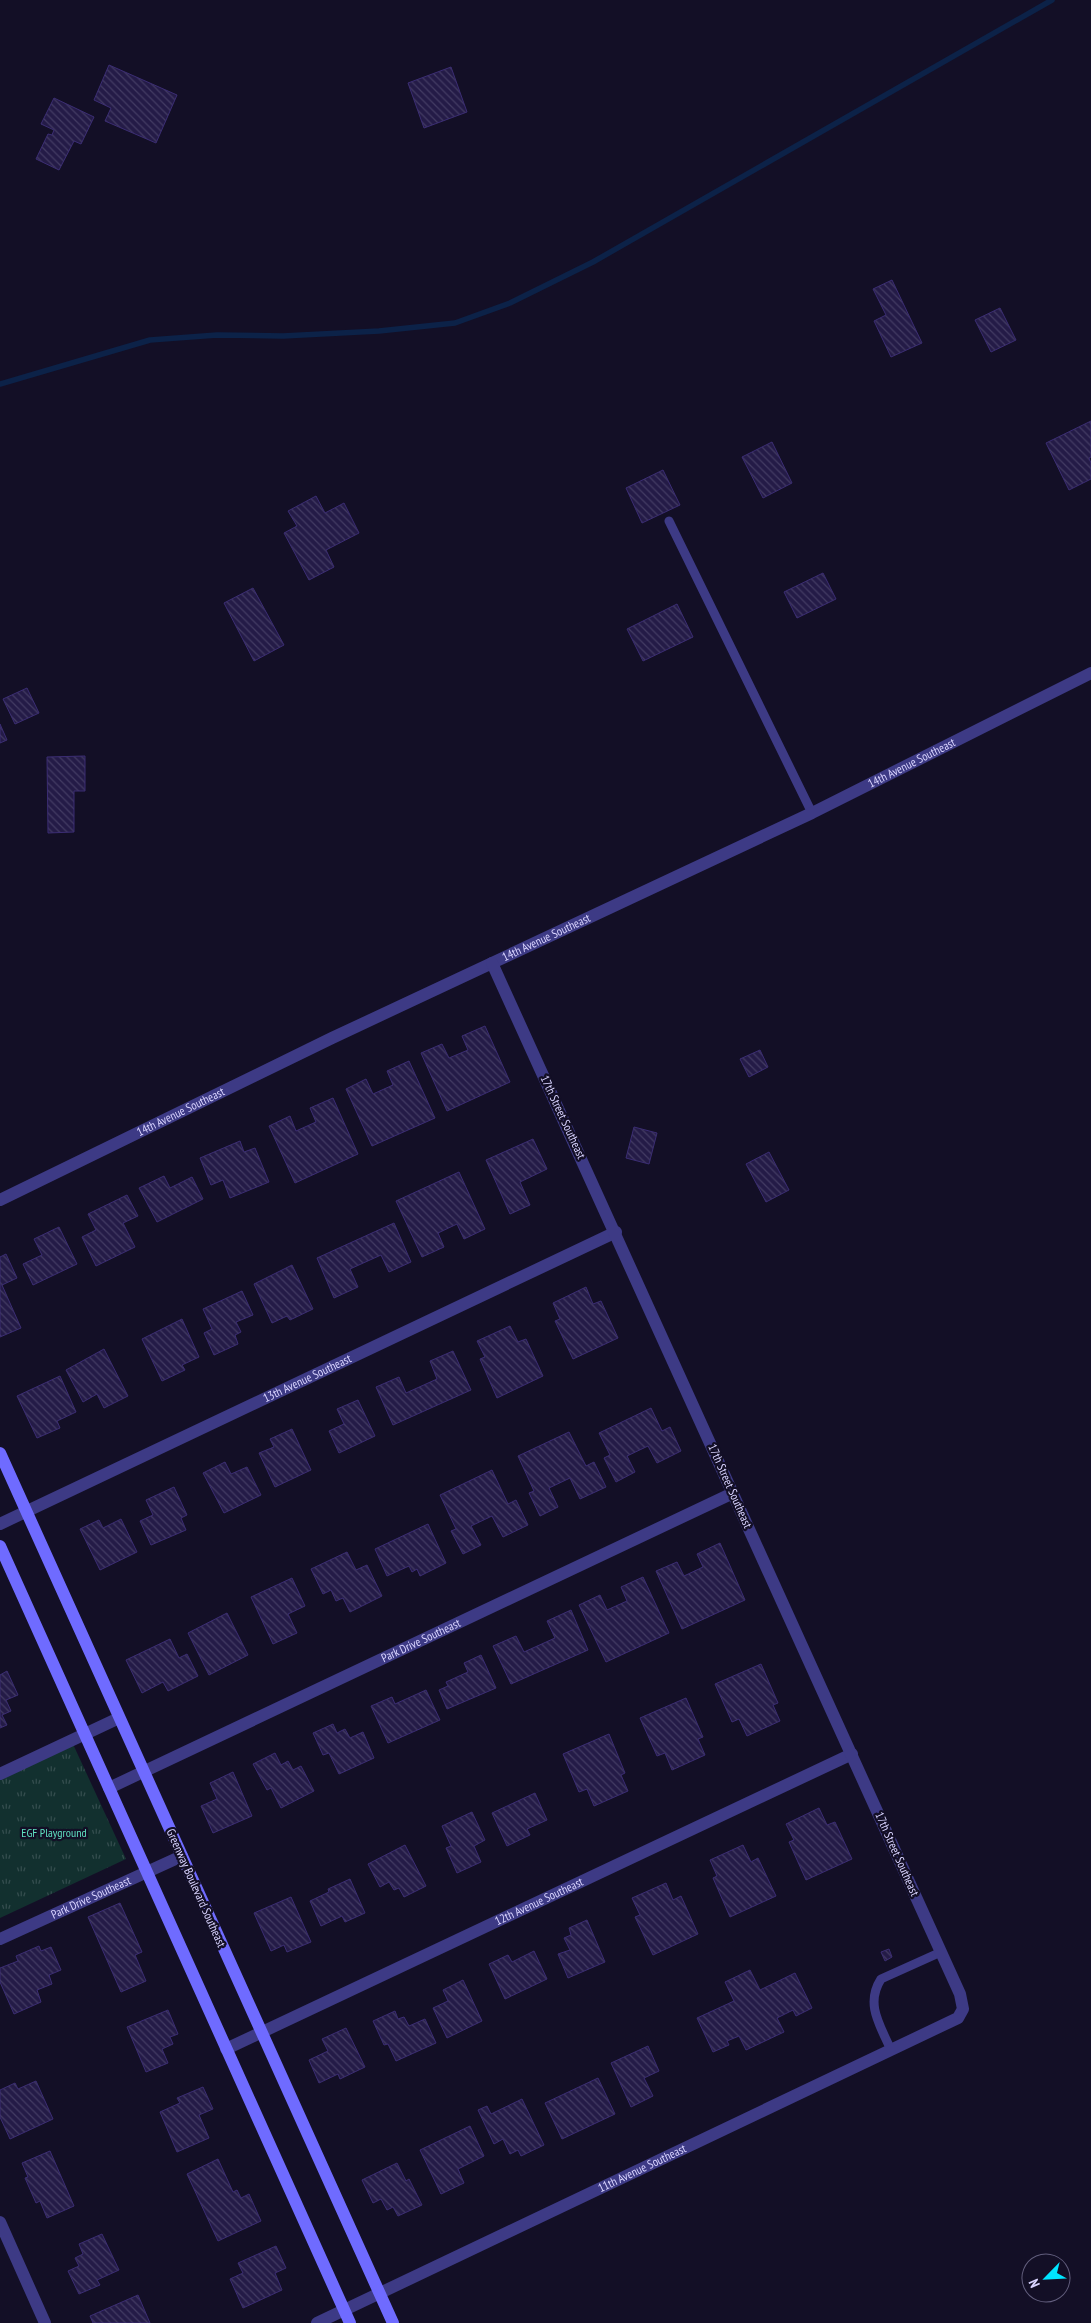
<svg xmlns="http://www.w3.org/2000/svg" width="1091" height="2323" viewBox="0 0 1091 2323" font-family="'PT Sans Narrow',sans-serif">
<defs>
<pattern id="park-tufts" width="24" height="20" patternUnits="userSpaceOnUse" patternTransform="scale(1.25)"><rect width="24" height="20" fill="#12302f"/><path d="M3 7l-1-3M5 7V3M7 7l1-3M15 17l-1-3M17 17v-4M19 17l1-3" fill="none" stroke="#344d4e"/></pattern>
<pattern id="building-back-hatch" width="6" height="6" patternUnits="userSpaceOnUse" patternTransform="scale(1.25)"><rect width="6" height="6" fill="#241b47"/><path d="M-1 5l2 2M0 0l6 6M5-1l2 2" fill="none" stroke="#433b63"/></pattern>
</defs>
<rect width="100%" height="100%" fill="#130f26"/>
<polygon fill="url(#park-tufts)" points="72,1742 126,1859 0,1918 0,1776"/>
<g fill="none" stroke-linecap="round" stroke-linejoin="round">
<polyline stroke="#0c2248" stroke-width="5.5" points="0,384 150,340 217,335 283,336 379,331 455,323 510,303 593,262 1052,0"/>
</g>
<g fill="url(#building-back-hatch)" stroke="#3b2d73">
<polygon points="109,65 177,95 156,143 105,121 111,108 94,100"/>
<polygon points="451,67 467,112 424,128 408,83"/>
<polygon points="54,98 94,117 81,144 74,141 59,170 36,159 48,134 52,135 54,130 41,124"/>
<polygon points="892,280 922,343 891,357 874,321 886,315 873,289"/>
<polygon points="1000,308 1016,340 991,352 975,320"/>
<polygon points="1091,421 1091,457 1089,458 1091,463 1091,479 1069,490 1046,443"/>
<polygon points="772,442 792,483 763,498 742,457"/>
<polygon points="663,470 680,505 642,523 626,488"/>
<polygon points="316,496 325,513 344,503 359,533 326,550 334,567 309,580 284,533 297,526 288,511"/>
<polygon points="823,573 836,599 797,618 784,592"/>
<polygon points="253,588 284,645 254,661 224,603"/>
<polygon points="677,604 693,637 643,661 627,629"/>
<polygon points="27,688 39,713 15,724 3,699"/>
<polygon points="0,724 7,740 0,743"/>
<polygon points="85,756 85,791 74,791 74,832 48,833 47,757"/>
<polygon points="485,1026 510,1082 447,1111 421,1053 442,1044 449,1058 468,1050 462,1036"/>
<polygon points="760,1050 768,1067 749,1077 740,1059"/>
<polygon points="409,1061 435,1118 372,1146 346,1089 366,1079 373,1094 393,1085 387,1071"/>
<polygon points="333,1098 358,1154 295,1183 269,1126 290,1116 296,1131 316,1122 310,1108"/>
<polygon points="634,1127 657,1133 649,1164 626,1158"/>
<polygon points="533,1139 547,1169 520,1182 530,1205 510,1214 486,1160"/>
<polygon points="240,1141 244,1152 255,1148 269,1182 230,1198 223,1180 211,1185 200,1158"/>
<polygon points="769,1152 789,1190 766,1202 746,1164"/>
<polygon points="459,1172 485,1229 464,1239 457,1224 438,1233 444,1247 422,1257 396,1201"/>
<polygon points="164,1176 170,1188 192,1177 203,1199 157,1222 139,1188"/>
<polygon points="127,1195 138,1216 123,1223 135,1247 96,1266 82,1237 96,1230 88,1214"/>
<polygon points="394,1223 411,1262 389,1272 381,1255 350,1269 358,1287 334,1298 317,1258"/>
<polygon points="59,1227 77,1264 33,1285 23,1264 42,1255 34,1239"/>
<polygon points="6,1254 17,1278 2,1285 21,1328 0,1337 0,1257"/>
<polygon points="292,1265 313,1309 290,1320 287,1316 272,1323 254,1284"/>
<polygon points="586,1287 593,1304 601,1301 618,1338 573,1359 555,1321 560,1319 553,1303"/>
<polygon points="242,1291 253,1315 236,1322 241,1332 235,1335 238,1344 214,1355 204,1333 212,1329 203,1309"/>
<polygon points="182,1319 199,1357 182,1365 185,1370 162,1381 142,1339"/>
<polygon points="510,1326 518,1342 526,1339 543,1376 497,1398 480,1359 485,1357 477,1341"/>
<polygon points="104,1349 128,1396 104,1408 97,1394 83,1402 66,1370"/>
<polygon points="453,1351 471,1390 393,1425 376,1387 399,1377 406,1393 437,1379 430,1361"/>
<polygon points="60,1376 76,1412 57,1421 60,1428 37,1438 17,1396"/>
<polygon points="358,1400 375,1436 339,1453 329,1431 344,1424 337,1409"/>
<polygon points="651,1408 662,1431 670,1427 681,1451 657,1463 648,1446 627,1456 635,1472 616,1482 604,1458 610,1455 599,1433"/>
<polygon points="292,1429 311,1470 275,1487 259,1453 274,1447 270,1439"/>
<polygon points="569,1432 586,1466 594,1462 606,1487 580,1499 570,1478 549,1488 558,1507 540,1516 529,1493 534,1491 518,1456"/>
<polygon points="225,1462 231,1474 247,1467 261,1495 224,1513 203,1473"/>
<polygon points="492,1470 508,1504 516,1500 528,1525 503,1537 492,1516 471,1526 481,1545 463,1554 451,1531 456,1529 440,1495"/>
<polygon points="174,1487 187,1515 181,1518 186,1530 151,1545 140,1521 153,1515 146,1500"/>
<polygon points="121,1519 137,1552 100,1570 80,1529 99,1520 103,1528"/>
<polygon points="428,1524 446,1563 420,1576 417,1569 412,1572 409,1566 387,1576 375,1549"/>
<polygon points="720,1543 745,1600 682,1629 656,1571 677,1562 684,1576 703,1567 697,1554"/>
<polygon points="347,1552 356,1570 367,1565 382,1596 350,1612 343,1598 336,1601 331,1590 323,1594 311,1569"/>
<polygon points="643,1577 669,1633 606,1662 579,1605 600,1595 607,1610 627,1601 621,1587"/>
<polygon points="292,1578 305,1606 288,1614 297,1633 273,1644 251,1597"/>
<polygon points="571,1610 588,1650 511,1684 493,1646 516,1636 524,1652 555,1638 547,1621"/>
<polygon points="227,1613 248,1655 209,1675 188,1633"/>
<polygon points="170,1639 179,1658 187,1654 198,1676 168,1691 163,1682 142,1693 126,1660"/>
<polygon points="481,1655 496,1688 447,1709 439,1690 448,1686 446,1682 468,1672 464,1663"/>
<polygon points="761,1664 778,1703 773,1705 780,1721 747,1736 739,1719 732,1722 715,1684"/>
<polygon points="7,1671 18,1695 6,1700 11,1711 2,1715 7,1725 0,1728 0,1675"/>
<polygon points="426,1690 440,1720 388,1743 371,1706 392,1697 395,1704"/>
<polygon points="686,1698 703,1737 698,1739 705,1755 672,1770 665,1753 657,1756 640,1718"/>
<polygon points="333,1724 337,1733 345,1729 350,1738 363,1732 374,1758 339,1774 329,1753 323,1755 313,1733"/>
<polygon points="609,1734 625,1773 621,1775 628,1791 594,1806 587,1789 579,1792 563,1754"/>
<polygon points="275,1753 281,1765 288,1761 293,1770 301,1766 314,1791 281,1808 271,1788 267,1790 253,1764"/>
<polygon points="233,1772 252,1816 213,1833 201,1806 217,1799 210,1783"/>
<polygon points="535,1793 547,1820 527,1829 530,1835 507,1846 492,1813"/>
<polygon points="819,1808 827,1825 835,1822 852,1859 806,1880 789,1842 794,1840 786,1824"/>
<polygon points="472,1812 485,1840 474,1846 481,1862 457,1873 446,1848 451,1846 442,1826"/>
<polygon points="405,1845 426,1886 404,1897 399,1888 394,1890 389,1882 380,1887 368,1864"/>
<polygon points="743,1845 751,1862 758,1858 776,1896 730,1917 713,1878 717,1876 710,1860"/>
<polygon points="350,1879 365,1913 345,1922 342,1916 321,1926 310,1901 329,1892 328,1889"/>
<polygon points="666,1883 673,1900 681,1896 698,1934 653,1955 635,1917 640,1915 632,1898"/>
<polygon points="291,1897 311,1942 287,1952 284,1945 271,1951 254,1913"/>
<polygon points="120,1903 142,1952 135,1955 146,1981 121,1992 88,1917"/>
<polygon points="587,1920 605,1962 568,1978 558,1954 570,1950 564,1938 571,1935 569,1928"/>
<polygon points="39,1946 41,1951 51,1947 61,1970 49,1975 52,1984 37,1990 41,2002 14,2014 0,1982 0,1968 18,1961 16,1956"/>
<polygon points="889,1949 892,1957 885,1961 881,1952"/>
<polygon points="534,1951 547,1979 505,1999 489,1964 508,1955 512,1962"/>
<polygon points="750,1970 760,1990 795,1973 812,2008 796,2016 793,2010 777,2018 784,2032 746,2050 739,2036 727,2041 729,2045 713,2052 697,2018 734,2001 725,1982"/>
<polygon points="463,1980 482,2021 447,2038 433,2008 448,2001 443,1990"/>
<polygon points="168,2010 178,2034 170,2037 173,2044 162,2049 168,2063 146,2072 127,2027"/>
<polygon points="395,2011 398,2019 404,2017 409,2026 425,2019 436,2043 396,2061 388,2044 384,2045 373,2021"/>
<polygon points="346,2028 365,2067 340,2079 338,2074 319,2083 309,2060 328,2051 322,2039"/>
<polygon points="648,2046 659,2071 644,2078 653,2096 631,2107 611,2063"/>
<polygon points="598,2078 615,2114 562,2139 545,2103"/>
<polygon points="36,2081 53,2119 10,2139 0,2117 0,2090 15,2083 18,2089"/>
<polygon points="203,2087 213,2109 199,2115 209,2138 177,2152 160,2112 180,2103 177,2098"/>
<polygon points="522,2099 544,2145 521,2156 518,2150 510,2154 503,2139 494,2144 478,2110 487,2106 491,2114"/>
<polygon points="470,2126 484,2156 458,2169 464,2183 441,2194 420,2150"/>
<polygon points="50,2151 74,2206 47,2218 40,2201 36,2203 25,2178 28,2177 22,2163"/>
<polygon points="218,2159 233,2192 237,2190 241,2198 249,2194 261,2221 218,2241 187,2174"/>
<polygon points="397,2163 406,2181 409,2179 422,2205 398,2216 393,2207 387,2210 381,2199 373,2203 362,2180"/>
<polygon points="102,2234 119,2270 97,2280 100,2285 79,2294 68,2271 79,2266 75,2258 83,2254 79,2244"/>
<polygon points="276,2246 286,2268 275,2273 282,2290 243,2308 230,2279 243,2273 238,2263"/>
<polygon points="138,2295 150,2323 93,2323 90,2316"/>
</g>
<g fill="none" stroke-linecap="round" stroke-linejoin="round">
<g stroke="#3d3a85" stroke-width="9">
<polyline points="669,521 812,813"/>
<path d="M891 2050C880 2025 865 2004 881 1979L941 1952"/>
</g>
<g stroke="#3d3a85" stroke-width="12">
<path id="s1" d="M0 1200 332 1038 812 813 1091 673"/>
<path id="s2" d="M0 1524 616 1232"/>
<polyline points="0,1774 119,1718"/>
<path id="s3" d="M109 1788 733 1493"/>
<path id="s4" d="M0 1939 182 1856"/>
<path id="s5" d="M226 2049 852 1754"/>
<polyline points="0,2222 45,2323"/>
<path id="s6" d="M317 2323 958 2018 963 2009 960 1994 492 963"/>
</g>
<g stroke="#6f6bff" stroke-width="12">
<polyline points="0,1453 393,2323"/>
<polyline points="0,1546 350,2323"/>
</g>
</g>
<g text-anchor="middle" stroke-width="4.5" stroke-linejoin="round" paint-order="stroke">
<g font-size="12" fill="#d9d4ff" stroke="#130f26">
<text dy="4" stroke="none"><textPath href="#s1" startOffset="1011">14th Avenue Southeast</textPath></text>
<text dy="4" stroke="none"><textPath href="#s1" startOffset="606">14th Avenue Southeast</textPath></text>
<text dy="4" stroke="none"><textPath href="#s1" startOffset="201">14th Avenue Southeast</textPath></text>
<text transform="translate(563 1117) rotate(65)" y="4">17th Street Southeast</text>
<text dy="4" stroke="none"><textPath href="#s2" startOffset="340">13th Avenue Southeast</textPath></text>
<text transform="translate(730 1486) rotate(66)" y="4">17th Street Southeast</text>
<text dy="4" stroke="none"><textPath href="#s3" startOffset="345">Park Drive Southeast</textPath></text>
<text transform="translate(897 1854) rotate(66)" y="4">17th Street Southeast</text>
<text transform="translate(196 1888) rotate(66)" y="4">Greenway Boulevard Southeast</text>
<text dy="4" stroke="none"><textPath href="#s4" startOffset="100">Park Drive Southeast</textPath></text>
<text dy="4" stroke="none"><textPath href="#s5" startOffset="346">12th Avenue Southeast</textPath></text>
<text dy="4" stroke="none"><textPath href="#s6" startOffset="360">11th Avenue Southeast</textPath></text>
</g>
<g font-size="12" fill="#5fe0c0" stroke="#130f26">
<text x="54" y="1837">EGF Playground</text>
</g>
</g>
<g transform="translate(1046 2278) rotate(246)"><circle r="24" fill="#130f26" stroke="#625e7d"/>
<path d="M0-4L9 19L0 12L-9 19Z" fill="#00e5ff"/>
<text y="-8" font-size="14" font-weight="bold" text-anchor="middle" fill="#d9d4ff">N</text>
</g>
</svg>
